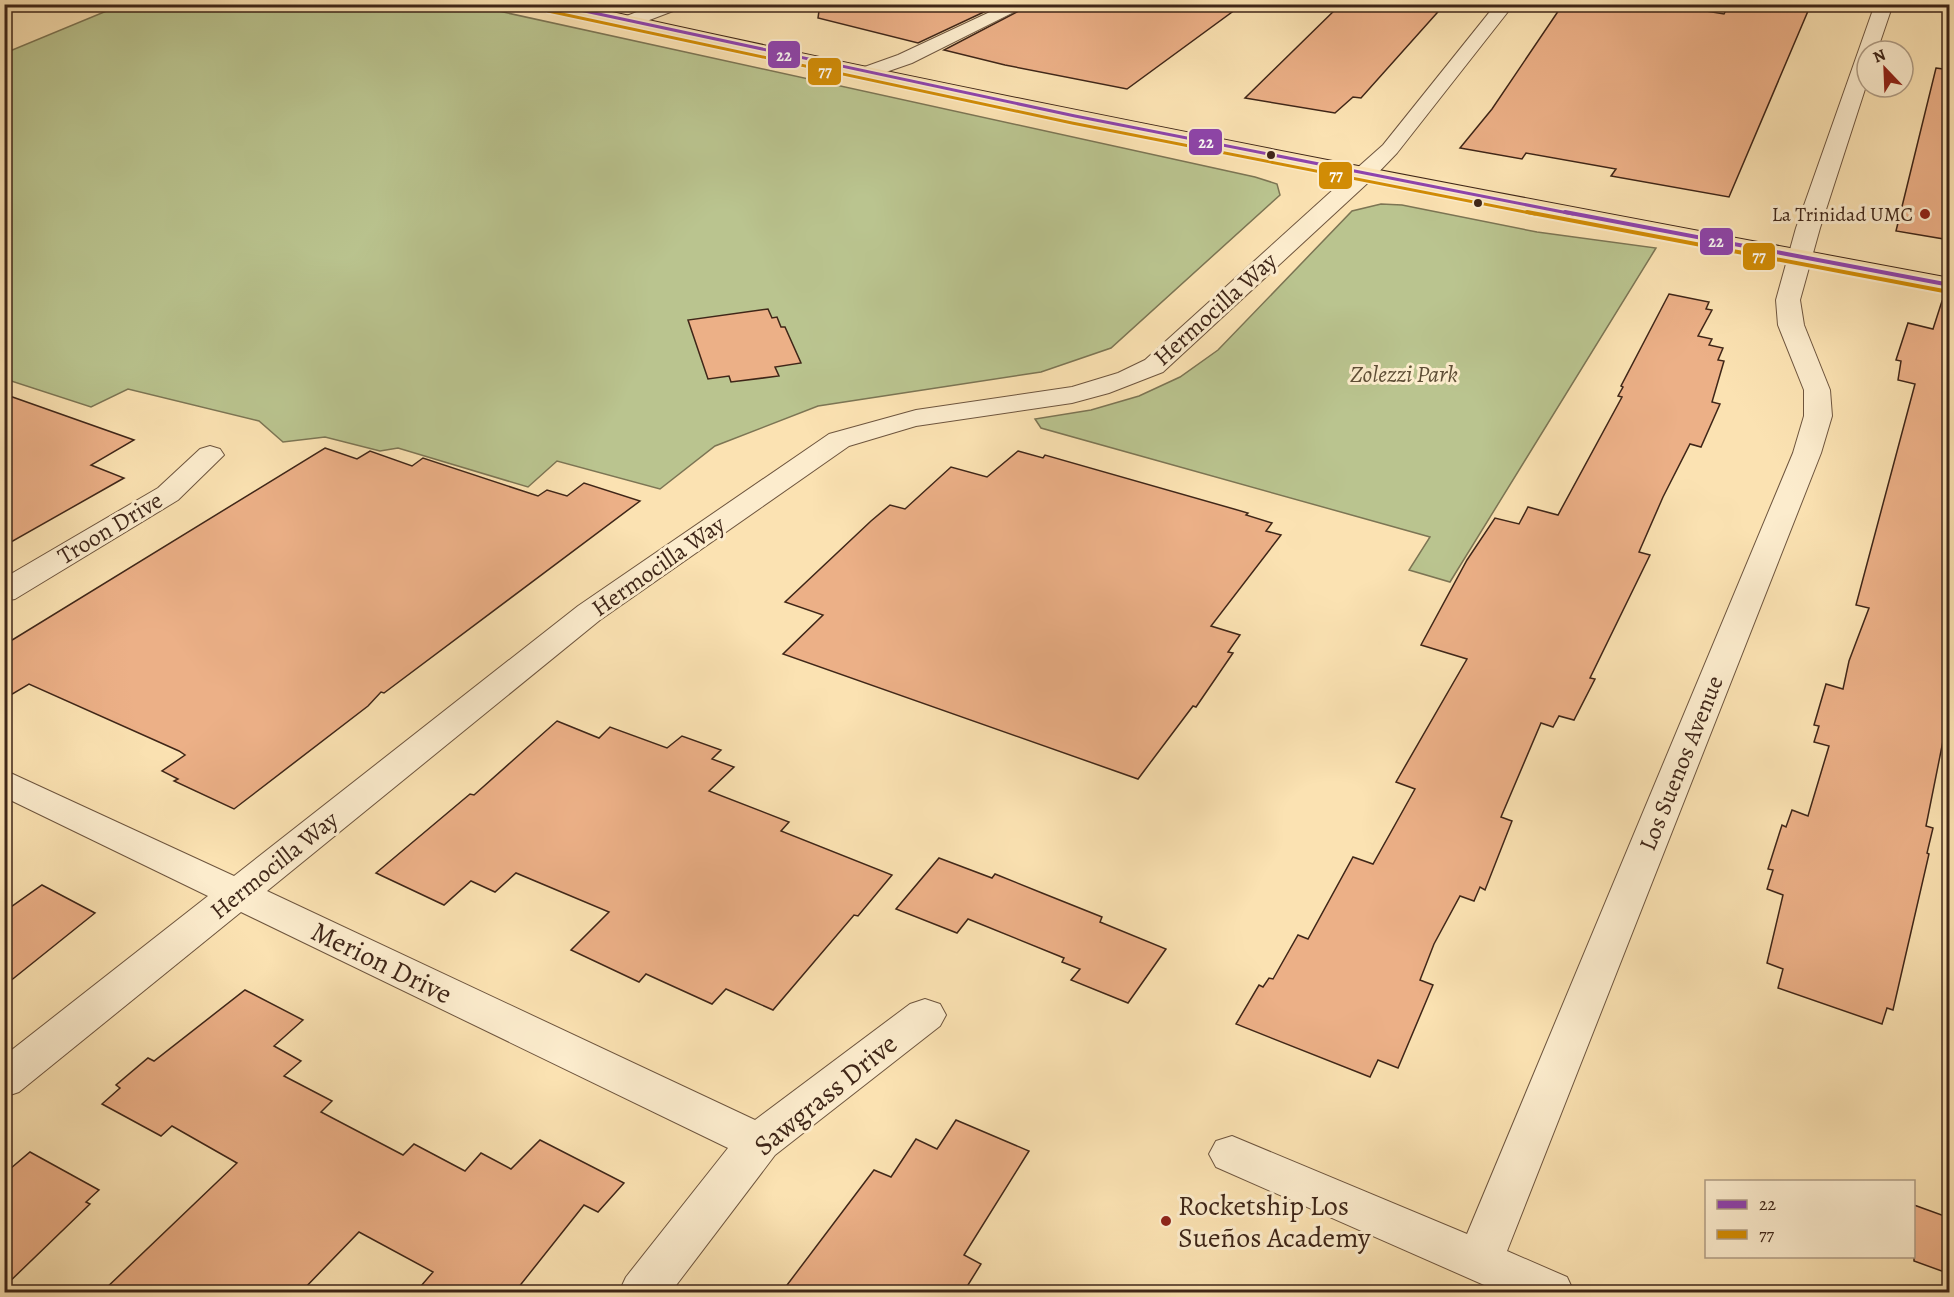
<svg xmlns="http://www.w3.org/2000/svg" width="1954" height="1297" viewBox="0 0 1954 1297" font-family="Alegreya,serif">
<rect width="100%" height="100%" fill="#fbe2b2"/>
<filter id="stains"><feTurbulence type="fractalNoise" baseFrequency=".00333" numOctaves="4"/><feColorMatrix values="0 0 0 0 .2 0 0 0 0 .09 0 0 0 0 .02 0 0 0 .5 -.17"/></filter>
<radialGradient id="worn" r=".72"><stop offset=".6" stop-color="#630" stop-opacity="0"/><stop offset="1" stop-color="#630" stop-opacity=".3"/></radialGradient>
<g fill="#bac48f" stroke="#7c7554" stroke-width="1.5">
<polygon points="121,5 471,5 1255,177 1277,184 1280,195 1111,348 1041,372 818,406 715,446 660,489 557,461 528,487 398,448 380,451 325,437 283,442 259,421 128,389 91,407 5,379 5,53"/>
<polygon points="1381,204 1402,205 1537,232 1656,248 1450,582 1409,570 1430,537 1041,428 1035,419 1091,410 1139,396 1180,377 1218,350 1352,211"/>
</g>
<g fill="#ecb087" stroke="#3f2618" stroke-width="1.5">
<polygon points="820,4 1001,4 918,43 818,18"/>
<polygon points="1032,4 1243,4 1127,89 1005,65 944,50"/>
<polygon points="1341,4 1445,4 1361,98 1353,97 1335,113 1245,98"/>
<polygon points="1563,4 1663,4 1724,14 1728,7 1744,10 1748,4 1811,4 1729,197 1611,176 1616,169 1526,153 1522,159 1460,148 1492,109"/>
<polygon points="1936,68 1950,70 1950,240 1896,231"/>
<polygon points="1669,294 1709,302 1706,309 1712,310 1698,336 1712,339 1709,345 1723,348 1718,360 1724,361 1712,402 1720,404 1701,447 1690,444 1663,497 1639,552 1650,555 1590,678 1595,679 1574,720 1559,716 1553,727 1541,723 1501,817 1512,821 1485,890 1480,887 1474,901 1460,896 1434,944 1420,980 1433,985 1398,1068 1378,1060 1370,1077 1236,1024 1259,985 1263,987 1269,978 1273,979 1298,935 1308,939 1353,857 1373,864 1415,789 1396,782 1467,659 1421,645 1467,560 1495,518 1519,524 1528,507 1558,515 1622,397 1618,396 1623,387 1621,386"/>
<polygon points="1942,301 1950,302 1950,743 1943,741 1926,826 1933,828 1927,853 1929,854 1893,1010 1887,1008 1882,1024 1778,988 1783,969 1767,963 1783,895 1767,889 1773,870 1768,869 1782,825 1786,827 1792,810 1808,816 1829,746 1814,742 1819,726 1814,725 1826,684 1843,689 1849,661 1869,608 1856,605 1915,384 1898,380 1901,361 1896,360 1908,323 1933,329"/>
<polygon points="768,309 772,318 777,317 781,327 785,327 801,363 775,367 779,376 731,382 729,376 708,379 688,320"/>
<polygon points="4,394 134,440 91,465 124,478 4,546"/>
<polygon points="325,448 357,459 370,451 412,466 423,458 538,496 547,490 567,496 584,483 640,501 384,693 381,692 368,706 234,809 174,781 178,779 162,771 185,755 179,751 29,684 4,699 4,645"/>
<polygon points="1018,451 1043,458 1045,455 1248,513 1246,515 1272,523 1266,531 1281,535 1211,626 1240,635 1228,652 1233,653 1196,707 1193,706 1138,779 783,654 823,615 785,602 871,521 890,505 905,509 951,467 987,477"/>
<polygon points="557,721 599,738 610,727 667,748 682,736 721,750 712,759 734,767 709,791 789,822 781,831 892,875 858,916 854,915 773,1010 726,989 712,1004 646,974 639,982 571,950 609,912 516,873 495,892 471,881 444,905 376,873 470,794 474,795"/>
<polygon points="939,858 992,878 995,874 1042,893 1102,917 1100,922 1166,949 1128,1003 1071,980 1080,969 1062,962 1064,958 968,919 957,933 896,909"/>
<polygon points="42,885 95,913 4,986 4,912"/>
<polygon points="245,990 303,1020 274,1046 301,1061 284,1076 332,1101 321,1112 403,1155 414,1144 465,1171 481,1153 511,1169 540,1140 624,1183 598,1212 584,1205 514,1293 415,1293 433,1272 359,1232 300,1293 101,1293 237,1163 172,1126 161,1136 102,1104 120,1088 116,1085 148,1058 154,1061"/>
<polygon points="956,1120 1029,1151 964,1255 981,1264 963,1293 781,1293 874,1170 891,1177 916,1139 937,1149"/>
<polygon points="30,1152 99,1190 86,1202 90,1204 4,1287 4,1174"/>
<polygon points="1914,1205 1950,1218 1950,1274 1914,1261"/>
</g>
<g fill="none" stroke-linecap="round" stroke-linejoin="round">
<g stroke="#6e553e" stroke-width="2">
<g id="minor">
<polygon points="657,4 683,4 681,8 631,27 619,27 616,23 619,19"/>
<polygon points="1007,4 1030,4 912,63 863,80 853,74 856,70 898,55"/>
<polygon points="1875,4 1893,4 1877,51 1867,51 1867,83 1820,228 1800,300 1804,325 1830,390 1832,416 1821,453 1507,1251 1567,1277 1574,1292 1500,1292 1216,1167 1209,1154 1216,1141 1232,1136 1467,1234 1793,453 1804,416 1804,390 1778,325 1776,300 1796,228"/>
<polygon points="1364,167 1372,169 1375,174 1372,179 1163,372 1109,393 1072,403 916,426 849,446 600,620 267,891 755,1120 910,1004 925,999 940,1004 946,1015 940,1026 775,1155 671,1292 619,1292 626,1277 728,1148 241,912 19,1092 4,1097 4,1056 208,896 4,797 4,770 234,876 578,606 829,434 916,410 1072,387 1118,373 1145,360 1356,169"/>
<polygon points="210,446 220,449 224,455 178,500 15,599 4,601 4,578 158,488 200,449"/>
</g>
</g>
<g stroke="#6e553e" stroke-width="2">
<polygon id="tertiary" points="1496,4 1514,4 1397,153 1372,179 1356,179 1353,174 1356,169 1383,145"/>
</g>
<g stroke="#3f2618" stroke-width="2">
<path id="primary" d="M542 4H576C1032 106 1490 192 1950 278V292C1482 204 1014 114 550 9Z"/>
</g>
<use href="#minor" fill="#fceccd" fill-rule="evenodd"/>
<use href="#tertiary" fill="#fceccd" fill-rule="evenodd"/>
<use href="#primary" fill="#fbe2b2" fill-rule="evenodd"/>
<g stroke="#fceccd" stroke-width="6">
<polyline id="bus-1-far1" points="552,4 1075,116 1573,214"/>
</g>
<g stroke="#fceccd" stroke-width="8">
<polyline id="bus-1" points="1565,212 1950,285"/>
</g>
<g stroke="#fceccd" stroke-width="6">
<polyline id="bus-2-far1" points="548,11 1072,123 1535,214"/>
</g>
<g stroke="#fceccd" stroke-width="8">
<polyline id="bus-2" points="1527,212 1949,292"/>
</g>
<use href="#bus-1-far1" stroke="#8e44ad" stroke-width="3"/>
<use href="#bus-1" stroke="#8e44ad" stroke-width="4"/>
<use href="#bus-2-far1" stroke="#d28c05" stroke-width="3"/>
<use href="#bus-2" stroke="#d28c05" stroke-width="4"/>
</g>
<g fill="#3f2618" stroke="#fceccd" stroke-width="2">
<circle cx="1271" cy="155" r="5"/>
<circle cx="1478" cy="203" r="5"/>
</g>
<g fill="#8f2418" stroke="#fceccd" stroke-width="2">
<circle cx="1925" cy="214" r="6"/>
<circle cx="1166" cy="1221" r="6"/>
</g>
<g text-anchor="middle" stroke-width="6" stroke-linejoin="round" paint-order="stroke">
<g font-size="20" fill="#3f2618" stroke="#fceccd" text-anchor="end">
<text x="1913" y="221">La Trinidad UMC</text>
</g>
<g font-size="24" fill="#3f2618" stroke="#fceccd">
<text transform="translate(1215 309) rotate(-42)" y="8">Hermocilla Way</text>
<text transform="translate(110 528) rotate(-31)" y="8">Troon Drive</text>
<text transform="translate(658 566) rotate(-35)" y="8">Hermocilla Way</text>
<text transform="translate(1681 763) rotate(-68)" y="8">Los Suenos Avenue</text>
<text transform="translate(274 865) rotate(-39)" y="8">Hermocilla Way</text>
</g>
<g font-size="24" font-style="italic" fill="#5e4e36" stroke="#fceccd">
<text x="1404" y="382">Zolezzi Park</text>
</g>
<g font-size="28" fill="#3f2618" stroke="#fceccd">
<text transform="translate(382 962) rotate(26)" y="10">Merion Drive</text>
<text transform="translate(825 1094) rotate(-39)" y="10">Sawgrass Drive</text>
</g>
<g font-size="28" fill="#3f2618" stroke="#fceccd" text-anchor="start">
<text x="1178" y="1215">Rocketship Los<tspan x="1178" dy="32">Sueños Academy</tspan></text>
</g>
</g>
<g stroke="#fceccd" stroke-width="2">
<rect x="767" y="40" width="34" height="29" rx="6" fill="#8e44ad"/>
<rect x="807" y="57" width="35" height="29" rx="6" fill="#d28c05"/>
<rect x="1188" y="128" width="35" height="28" rx="6" fill="#8e44ad"/>
<rect x="1318" y="161" width="35" height="29" rx="6" fill="#d28c05"/>
<rect x="1699" y="227" width="35" height="29" rx="6" fill="#8e44ad"/>
<rect x="1742" y="242" width="34" height="29" rx="6" fill="#d28c05"/>
</g>
<g font-size="16" text-anchor="middle" font-weight="bold" fill="#fff">
<text x="784" y="61">22</text>
<text x="825" y="77">77</text>
<text x="1206" y="148">22</text>
<text x="1336" y="181">77</text>
<text x="1716" y="247">22</text>
<text x="1759" y="262">77</text>
</g>
<rect width="1954" height="1297" fill="none" stroke="#fbe2b2" stroke-width="24"/>
<rect x="6" y="6" width="1942" height="1285" fill="none" stroke="#3f2618" stroke-width="3"/>
<rect x="12" y="12" width="1930" height="1273" fill="none" stroke="#3f2618" stroke-width="1.5"/>
<rect x="1705" y="1180" width="210" height="78" fill="#fceccd" stroke="#b09d85" stroke-width="1.5"/>
<rect x="1717" y="1200" width="30" height="9" fill="#8e44ad" stroke="#b09d85" stroke-width="1.5"/>
<text x="1759" y="1210" font-size="18" fill="#3f2618">22</text>
<rect x="1717" y="1230" width="30" height="9" fill="#d28c05" stroke="#b09d85" stroke-width="1.5"/>
<text x="1759" y="1240" font-size="18" fill="#3f2618">77</text>
<g transform="translate(1885 69) rotate(337)"><circle r="28" fill="#fceccd" stroke="#b09d85" stroke-width="1.5"/>
<path d="M0-4.5L10 22L0 15L-10 22Z" fill="#8f2418"/>
<text y="-9" font-size="16" font-weight="bold" text-anchor="middle" fill="#3f2618">N</text>
</g>
<rect width="100%" height="100%" filter="url(#stains)"/>
<rect width="100%" height="100%" fill="url(#worn)"/>
</svg>
